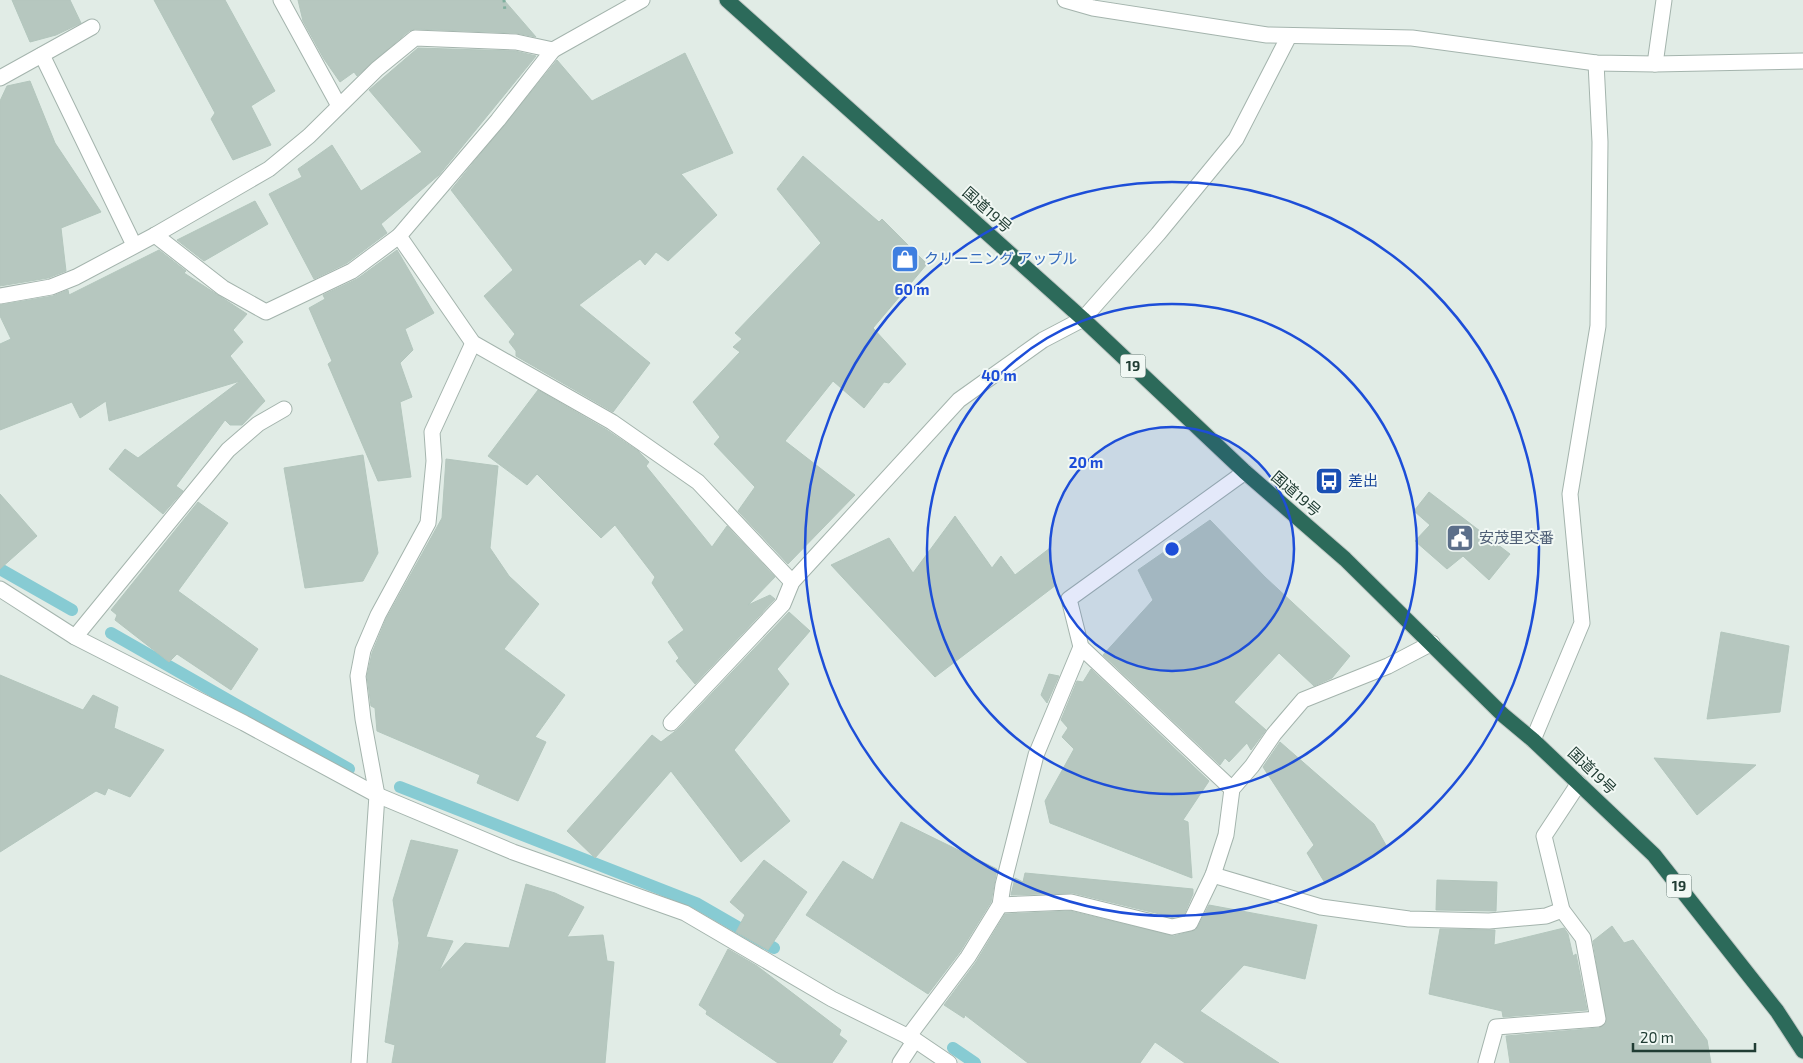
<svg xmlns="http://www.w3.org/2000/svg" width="1803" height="1063" viewBox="0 0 1803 1063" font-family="'Exo 2','Noto Sans JP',sans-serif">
<rect width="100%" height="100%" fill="#e1ece6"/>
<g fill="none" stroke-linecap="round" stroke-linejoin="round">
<g stroke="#87cbd3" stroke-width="12">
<polyline points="0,569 72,610"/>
<polyline points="111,633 349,769"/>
<polyline points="400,787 696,903 774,948"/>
<polyline points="953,1048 975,1063"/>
</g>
</g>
<g fill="#b6c7bf" stroke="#b3c6bd">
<polygon points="12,0 70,0 81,23 56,35 30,42"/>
<polygon points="154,0 225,0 275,91 251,106 271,145 233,160 211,119 215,113"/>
<polygon points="298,0 504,0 536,37 516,33 415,29 409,31 357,76 354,72 340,82 324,59 303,21"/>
<polygon points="418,48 515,51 536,56 439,175 381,224 387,233 347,263 314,279 269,194 302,177 298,169 332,145 361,191 422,152 369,90"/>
<polygon points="685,53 733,153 681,174 717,215 668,261 656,252 645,265 640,259 579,305 650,363 613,412 516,356 516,351 509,342 515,334 484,296 513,270 451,190 557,60 592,101"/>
<polygon points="30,81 55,143 101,212 61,228 66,271 48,278 0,286 0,101 7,86"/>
<polygon points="803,156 879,222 882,219 927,264 873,328 906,364 889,383 884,382 864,408 833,381 785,441 855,495 788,564 738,511 755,487 714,444 720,437 693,402 740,352 733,347 742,339 735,333 821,243 777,189"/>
<polygon points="255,201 268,224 204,261 177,240"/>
<polygon points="159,250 186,271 184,273 247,314 233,330 243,342 230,356 265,401 242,425 230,425 225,420 176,486 183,491 163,514 109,469 125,449 138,458 240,381 109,421 106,401 80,418 72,402 0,430 0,344 11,339 0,316 0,305 53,296 68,290 69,295"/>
<polygon points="397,250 434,313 405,329 413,350 400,363 412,397 400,402 411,477 378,481 328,364 332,361 309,308 325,299 323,295 357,279"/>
<polygon points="538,390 607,430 638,451 649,462 646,466 712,547 727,526 775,577 748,605 770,595 775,599 695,684 676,661 679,658 668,642 684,630 652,583 655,577 615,525 601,538 537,474 527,485 488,456"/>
<polygon points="363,455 378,553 363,581 305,588 284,468"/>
<polygon points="446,459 498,466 490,548 509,576 539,604 504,649 565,695 535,737 546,742 518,801 477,783 480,775 377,731 375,708 371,706 367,676 372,653 386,619 442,518"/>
<polygon points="1429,492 1510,554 1489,580 1463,556 1447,569 1415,541 1430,525 1414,511"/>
<polygon points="0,494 37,536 0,569"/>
<polygon points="198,502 228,523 178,591 258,649 231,690 177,654 169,662 115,620 117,615 111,610"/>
<polygon points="955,516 992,568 1001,556 1015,575 1050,548 1051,576 1056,585 935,677 831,565 889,538 913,573"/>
<polygon points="1210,520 1265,577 1350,656 1332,678 1314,686 1279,653 1234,702 1266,730 1251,750 1247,743 1229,762 1225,758 1220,765 1103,655 1153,600 1138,570"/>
<polygon points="789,612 810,631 777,669 789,684 734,750 790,821 741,862 671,771 595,858 567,831 652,735 661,742 678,729"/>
<polygon points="1721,632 1789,646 1780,712 1707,719"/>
<polygon points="1091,669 1209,781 1183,820 1188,822 1192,878 1050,823 1045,801 1074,749 1062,737 1068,728 1061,720 1077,681 1083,682"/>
<polygon points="1049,674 1059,676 1047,703 1041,695"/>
<polygon points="0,675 83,710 93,695 118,707 114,728 164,750 130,797 108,788 105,795 96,791 0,852"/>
<polygon points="1280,742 1374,824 1387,847 1325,883 1307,853 1314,845 1263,767"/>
<polygon points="1654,758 1756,765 1697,815"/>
<polygon points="901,822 997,869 991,902 960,952 928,994 806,915 843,861 873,880"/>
<polygon points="411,840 458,850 426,937 453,941 439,971 465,943 509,948 526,884 555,893 584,907 567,937 603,935 607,961 614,962 605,1063 392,1063 395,1045 385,1042 399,943 393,900"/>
<polygon points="764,860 807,892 768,950 736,932 745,915 730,902"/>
<polygon points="1025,873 1193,889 1193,894 1184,915 1172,917 1073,893 1011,895 1015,878 1023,882"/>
<polygon points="1437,880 1497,882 1496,911 1436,910"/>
<polygon points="1209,905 1317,925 1305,979 1244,965 1200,1011 1279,1063 1185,1063 1155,1042 1140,1063 1028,1063 965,1015 964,1018 944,1005 976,962 1005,914 1070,911 1174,936 1196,930"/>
<polygon points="1612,926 1624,943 1633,940 1707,1040 1711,1063 1510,1063 1506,1036 1599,1028 1606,1023 1593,941"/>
<polygon points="1564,928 1568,934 1573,956 1576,954 1587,1010 1503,1017 1502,1011 1429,994 1440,929 1495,930 1494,945"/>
<polygon points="728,949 757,966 841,1030 839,1035 847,1041 832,1063 778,1063 706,1014 707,1011 699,1005"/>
</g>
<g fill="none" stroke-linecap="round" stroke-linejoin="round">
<g stroke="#a4b4ad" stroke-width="17">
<g id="minor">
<polyline points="281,0 339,106"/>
<polyline points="1065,0 1093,8 1267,35 1412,38 1596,63 1655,64 1803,61"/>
<polyline points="42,55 134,245"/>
<polyline points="1655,64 1664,0"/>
<polyline points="0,78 92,27"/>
<polyline points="155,235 223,288 266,312 352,271 399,236 498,120 553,50"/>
<polyline points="399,236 473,343 612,422 698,482 792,582"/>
<polyline points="0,296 51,287 76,277 155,235 269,169 309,136 377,69 415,38 516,42 553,50 642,0"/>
<polyline points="0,589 75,637 244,723 377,795 513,852 685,913 832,999 915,1040 949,1063"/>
<polyline points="75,637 228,450 258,424 284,409"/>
<polyline points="671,723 783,604 792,582 959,400 1043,340 1083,319 1158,234 1236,139 1289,36"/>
<polyline points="1533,740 1582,623 1570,494 1598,326 1600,142 1596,63"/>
<polyline points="1232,789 1081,647 1069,599 1245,472"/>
<polyline points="1213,875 1321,907 1409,919 1489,921 1546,916 1562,910"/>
<polyline points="1000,905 1071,902 1172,927 1190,923 1213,875 1226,835 1232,789 1252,766 1274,734 1303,700 1388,666 1432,643"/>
<polyline points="908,1037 968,957 1000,905 1003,885 1036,755 1081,647"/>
<polyline points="359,1063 377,795 363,719 358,676 363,650 378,615 428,523 434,461 432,432 473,343"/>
<polyline points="900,1063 915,1040"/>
<polyline points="1486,1063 1496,1027 1598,1019 1583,938 1562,910 1544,836 1579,783"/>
</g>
</g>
<g stroke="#c1c9c6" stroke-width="17">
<polyline id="highway" points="727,0 1083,319 1245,472 1345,559 1503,715 1533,740 1654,855 1777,1011 1803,1051"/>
</g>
<polyline stroke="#80b09f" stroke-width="3" stroke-dasharray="2.5 4" stroke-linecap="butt" points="504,0 505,12"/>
<use href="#minor" stroke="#fff" stroke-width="15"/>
<use href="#highway" stroke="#2c6a5a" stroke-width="15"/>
</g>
<circle cx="1172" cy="549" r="122" fill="#1d4ed8" fill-opacity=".12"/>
<g fill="none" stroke="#1d4ed8" stroke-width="2.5">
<circle cx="1172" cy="549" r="122"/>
<circle cx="1172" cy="549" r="245"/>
<circle cx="1172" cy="549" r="367"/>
</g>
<defs>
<g id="shop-square" transform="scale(1.4375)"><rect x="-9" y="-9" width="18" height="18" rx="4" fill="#3f7fe0" stroke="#f1f8f4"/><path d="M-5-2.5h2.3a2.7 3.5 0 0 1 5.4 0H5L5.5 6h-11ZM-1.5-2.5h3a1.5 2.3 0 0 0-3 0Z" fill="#fff"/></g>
<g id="bus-square" transform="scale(1.4375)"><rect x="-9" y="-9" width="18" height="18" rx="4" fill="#1a4fb4" stroke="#f1f8f4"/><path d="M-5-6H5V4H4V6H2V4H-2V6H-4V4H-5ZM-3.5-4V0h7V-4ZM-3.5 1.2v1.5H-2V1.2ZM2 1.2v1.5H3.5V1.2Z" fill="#fff"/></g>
<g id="civic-square" transform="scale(1.4375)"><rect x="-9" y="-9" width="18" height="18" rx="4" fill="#5c6f8a" stroke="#f1f8f4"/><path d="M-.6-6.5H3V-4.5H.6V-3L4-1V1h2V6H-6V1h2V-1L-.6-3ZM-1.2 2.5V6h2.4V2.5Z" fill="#fff"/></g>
</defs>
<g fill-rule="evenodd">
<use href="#shop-square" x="905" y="259"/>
<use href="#bus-square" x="1329" y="481"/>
<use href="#civic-square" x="1460" y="538"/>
</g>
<g text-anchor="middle" stroke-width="4" stroke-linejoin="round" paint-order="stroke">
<g fill="#f1f8f4" stroke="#5f756e" stroke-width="1">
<rect x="1120.5" y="354.5" width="25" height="23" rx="4"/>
<rect x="1666.5" y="874.5" width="25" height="23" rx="4"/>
</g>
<g font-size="14" font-weight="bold" fill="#213d34">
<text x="1133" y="371">19</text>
<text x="1679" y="891">19</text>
</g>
<g font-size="15" fill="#213d34" stroke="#f1f8f4">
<text transform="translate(987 210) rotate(42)" y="5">国道19号</text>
<text transform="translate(1296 494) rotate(41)" y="5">国道19号</text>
<text transform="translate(1592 771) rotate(44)" y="5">国道19号</text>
</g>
<g font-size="15" fill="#366cbe" stroke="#f1f8f4" text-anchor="start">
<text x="924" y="264">クリーニング アップル</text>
</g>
<g font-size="15" fill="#164399" stroke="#f1f8f4" text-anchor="start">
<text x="1348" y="486">差出</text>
</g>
<g font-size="15" fill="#4e5e75" stroke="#f1f8f4" text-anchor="start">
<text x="1479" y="543">安茂里交番</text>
</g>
</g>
<circle cx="1172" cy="549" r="8" fill="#1d4ed8" stroke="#f1f8f4" stroke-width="2.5"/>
<g font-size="15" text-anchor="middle" font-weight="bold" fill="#1d4ed8" stroke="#f1f8f4" stroke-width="4" stroke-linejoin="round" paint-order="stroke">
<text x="912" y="295">60 m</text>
<text x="999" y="381">40 m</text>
<text x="1086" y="468">20 m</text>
</g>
<path d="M1633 1043v8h122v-8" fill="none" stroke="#213d34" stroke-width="2.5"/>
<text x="1640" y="1043" font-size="15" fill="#213d34" stroke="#f1f8f4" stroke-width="4" paint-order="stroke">20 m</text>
</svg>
